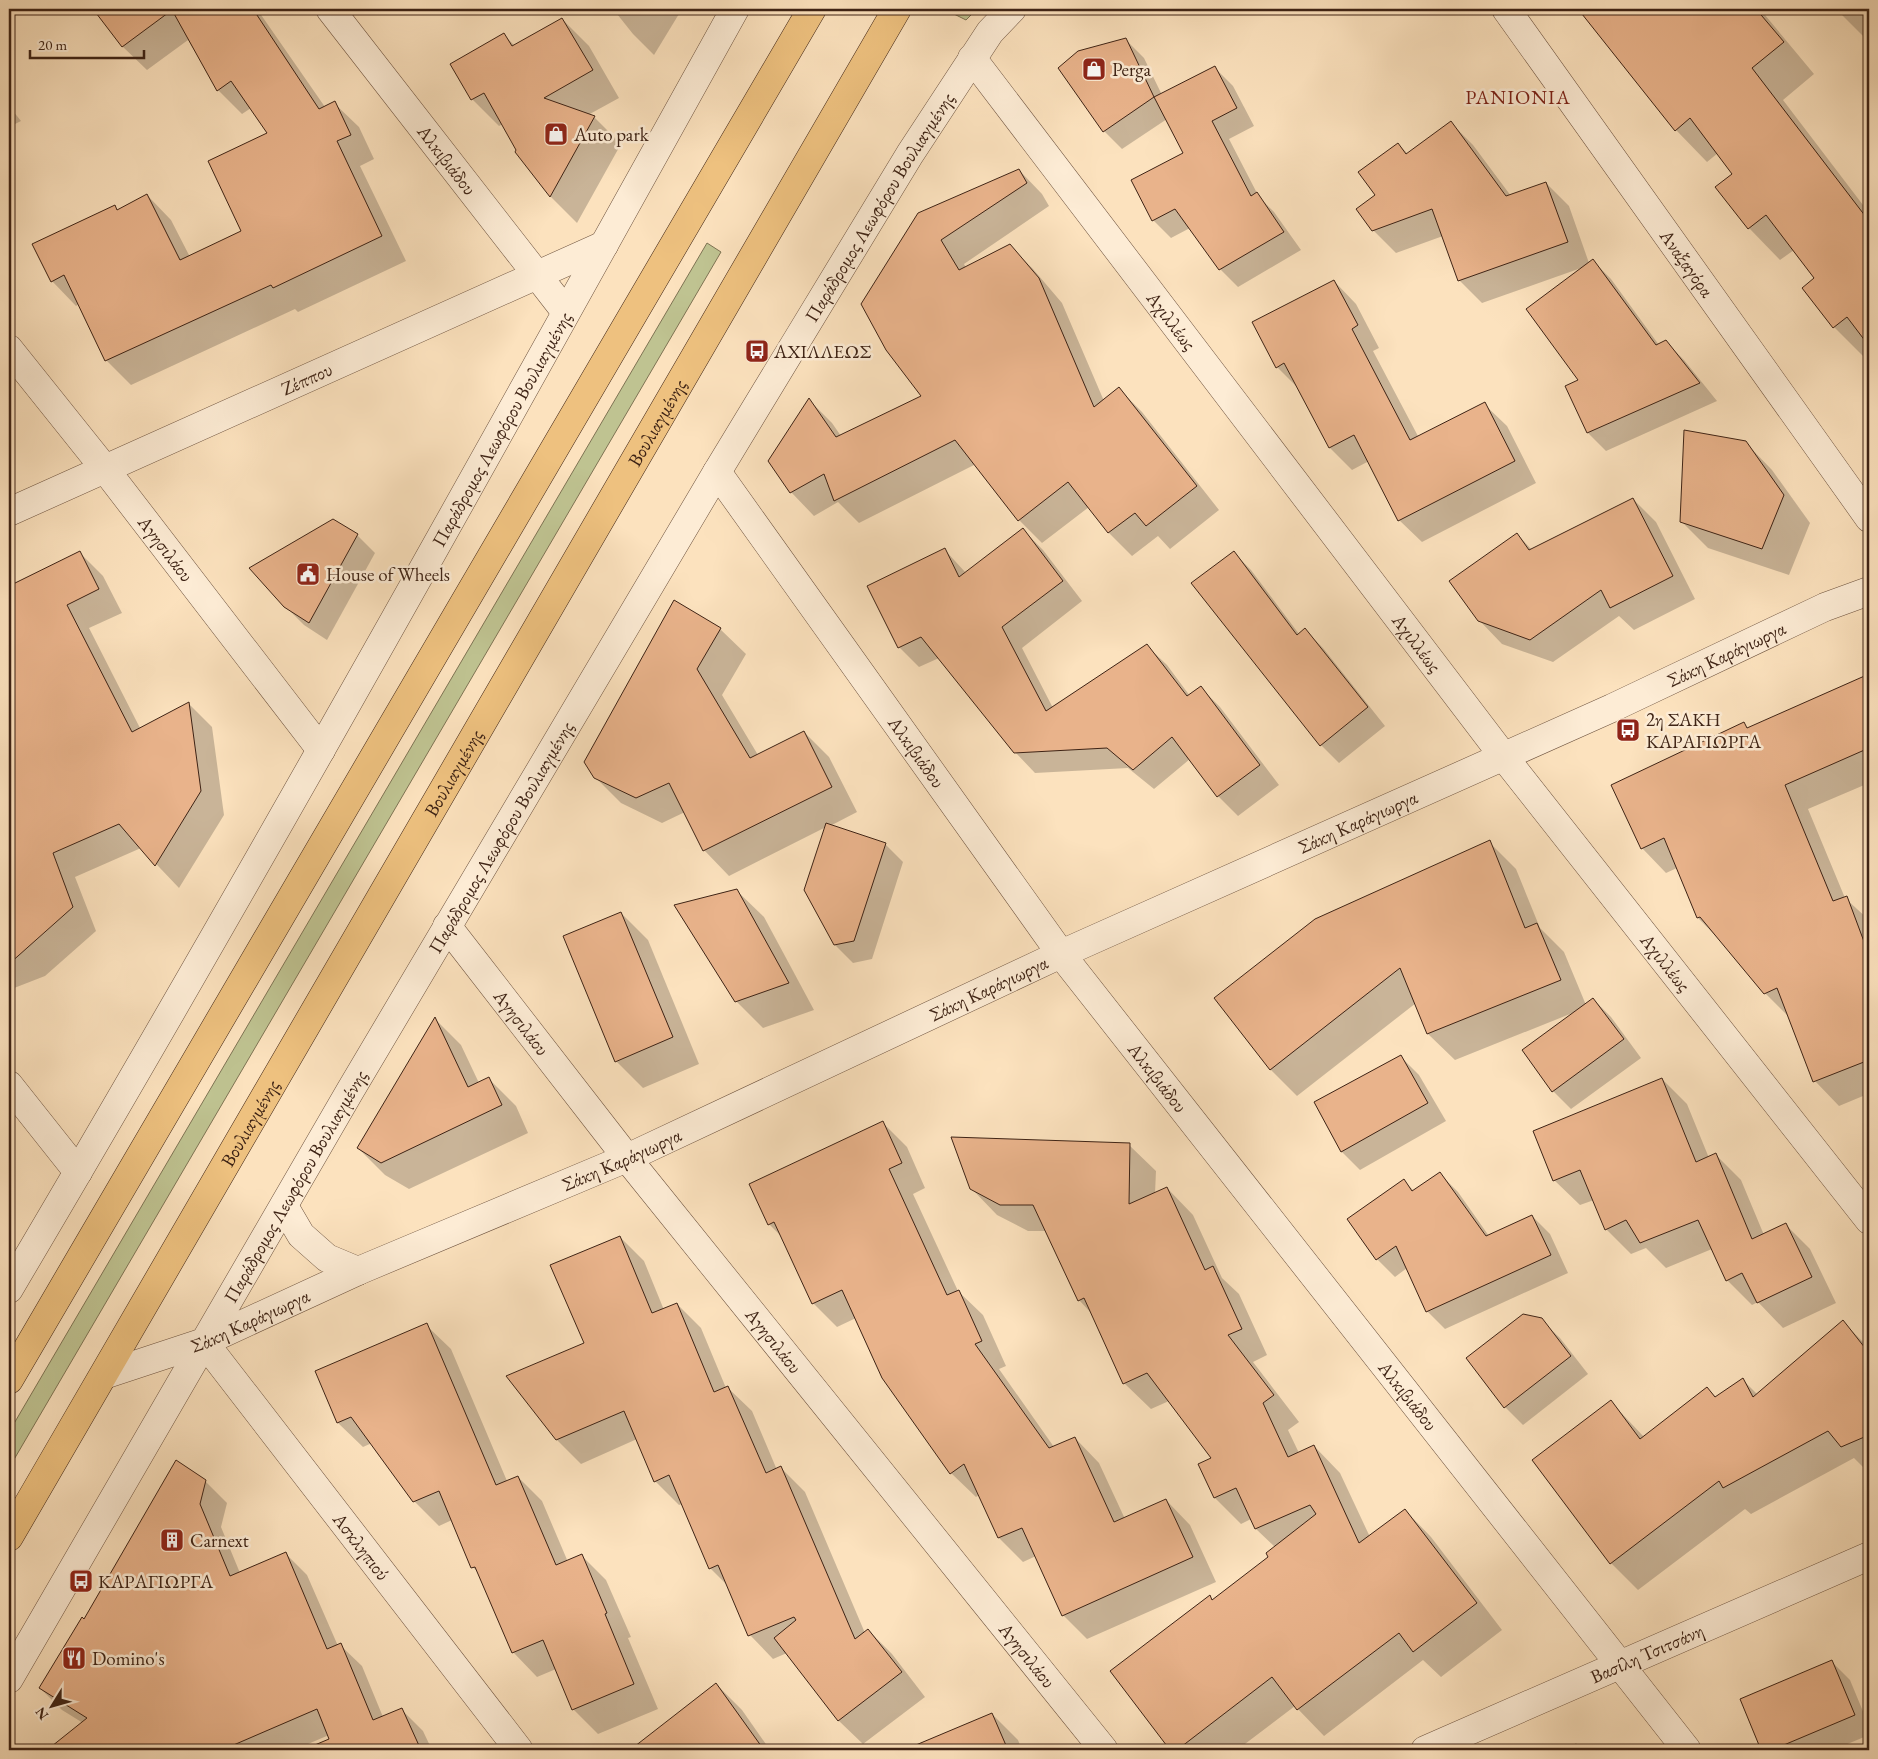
<svg xmlns="http://www.w3.org/2000/svg" width="1878" height="1759" viewBox="0 0 1878 1759" font-family="'EB Garamond',serif">
<rect width="100%" height="100%" fill="#fce2be"/>
<filter id="stains"><feTurbulence type="fractalNoise" baseFrequency=".004" numOctaves="4"/><feColorMatrix values="0 0 0 0 .2 0 0 0 0 .09 0 0 0 0 .02 0 0 0 .5 -.17"/></filter>
<radialGradient id="worn" r=".72"><stop offset=".6" stop-color="#630" stop-opacity="0"/><stop offset="1" stop-color="#630" stop-opacity=".3"/></radialGradient>
<g fill="#bfc391" stroke="#7e7353">
<polygon points="957,9 977,9 966,20 954,14"/>
<polygon points="707,243 721,252 9,1468 9,1432"/>
</g>
<g fill="#0003">
<polygon points="94,9 257,9 325,107 334,103 359,127 374,159 360,166 406,261 298,312 295,309 131,385 107,361 79,304 76,306 52,281 115,207 119,211 147,195 171,220 190,257 242,232 269,134 251,108 242,114 218,90 188,40 147,70 122,46"/>
<polygon points="613,9 682,9 654,55 633,34"/>
<polygon points="1580,9 1760,9 1814,74 1783,100 1863,205 1869,201 1869,356 1866,359 1834,327 1815,279 1794,250 1780,260 1749,228 1734,174 1718,153 1707,162 1676,130"/>
<polygon points="1837,9 1869,9 1869,42 1842,15"/>
<polygon points="562,19 589,46 619,98 588,115 594,117 621,144 577,223 551,197 517,152 503,124 499,126 472,99 504,35 515,46"/>
<polygon points="1126,40 1144,58 1162,95 1215,68 1233,86 1254,126 1229,139 1259,197 1274,212 1301,250 1238,287 1220,269 1190,228 1171,238 1153,220 1185,154 1167,119 1122,149 1104,131"/>
<polygon points="9,106 21,121 9,127"/>
<polygon points="1451,123 1473,145 1511,196 1546,183 1569,206 1589,263 1593,261 1611,279 1659,345 1666,342 1684,360 1717,401 1606,451 1588,433 1567,386 1580,380 1584,267 1482,303 1459,280 1443,236 1396,253 1373,230 1377,195 1398,144 1408,154"/>
<polygon points="1019,170 1042,194 1049,206 964,264 966,268 1009,245 1033,269 1062,303 1104,401 1119,389 1142,412 1219,510 1170,549 1158,536 1132,556 1109,533 1089,507 1042,543 1019,520 976,464 859,523 838,502 814,516 791,492 809,400 832,423 841,436 923,397 863,304"/>
<polygon points="1334,281 1356,304 1379,348 1373,351 1419,438 1484,404 1507,426 1536,483 1422,542 1399,520 1369,461 1352,470 1330,448 1299,389 1277,367"/>
<polygon points="1745,442 1772,470 1810,523 1789,575 1708,548 1681,521"/>
<polygon points="1633,499 1656,522 1695,599 1634,630 1619,616 1553,662 1502,644 1479,620 1517,534 1532,550"/>
<polygon points="1023,530 1043,550 1082,601 1022,648 1053,708 1147,646 1167,665 1190,696 1201,688 1220,707 1279,785 1238,816 1218,796 1190,759 1154,789 1128,768 1035,773 1015,752 939,658 919,667 899,647 944,549 966,573"/>
<polygon points="357,535 375,553 327,640 304,625 285,606"/>
<polygon points="1233,552 1251,570 1299,634 1305,630 1323,648 1385,726 1339,763 1321,745"/>
<polygon points="80,553 103,576 122,613 89,628 140,728 189,704 212,727 224,815 179,888 141,848 75,877 96,931 45,976 9,990 9,773 32,762 9,732 9,587"/>
<polygon points="720,629 746,654 722,695 758,755 804,732 829,757 857,812 830,826 885,844 903,862 872,959 853,963 835,945 826,827 729,876 704,850 685,812 662,823 621,803 595,777"/>
<polygon points="1869,676 1869,783 1808,809 1845,898 1869,920 1869,1113 1863,1096 1839,1106 1815,1081 1790,1018 1765,993 1722,942 1698,918 1677,868 1666,873 1642,848 1744,724 1749,729"/>
<polygon points="1489,842 1516,869 1540,928 1564,952 1586,1005 1593,999 1611,1017 1641,1058 1571,1109 1553,1091 1575,1012 1455,1060 1428,1034 1416,1003 1297,1096 1270,1069"/>
<polygon points="736,890 764,917 814,1010 763,1028 736,1001"/>
<polygon points="621,913 648,940 699,1064 643,1088 616,1061"/>
<polygon points="435,1019 461,1045 479,1083 489,1079 516,1106 528,1133 409,1189 385,1175 358,1148"/>
<polygon points="1401,1057 1419,1075 1446,1121 1360,1170 1342,1152 1316,1103"/>
<polygon points="1662,1079 1687,1104 1709,1158 1716,1155 1741,1180 1764,1235 1785,1224 1810,1249 1836,1303 1783,1328 1758,1302 1752,1305 1727,1280 1712,1249 1666,1268 1646,1248 1631,1254 1606,1229 1594,1200 1580,1205 1554,1180 1535,1132"/>
<polygon points="883,1123 907,1147 925,1188 913,1194 958,1291 983,1315 1006,1366 999,1369 1054,1447 1075,1438 1099,1463 1125,1519 1166,1500 1190,1525 1216,1582 1087,1639 1063,1615 1036,1556 1023,1562 999,1538 979,1495 976,1497 951,1473 883,1378 856,1318 837,1327 813,1303 783,1238 769,1224"/>
<polygon points="1129,1145 1156,1171 1155,1194 1167,1188 1193,1215 1222,1278 1239,1294 1267,1355 1253,1362 1299,1422 1288,1430 1299,1453 1314,1446 1340,1473 1370,1537 1405,1510 1431,1537 1502,1630 1441,1677 1423,1660 1324,1736 1295,1706 1237,1750 1172,1750 1112,1672 1210,1597 1213,1600 1269,1558 1275,1547 1256,1529 1251,1519 1241,1524 1215,1498 1213,1459 1169,1401 1151,1409 1124,1383 1092,1314 1079,1300 1046,1231 1028,1231 997,1215 971,1188"/>
<polygon points="1440,1174 1458,1192 1489,1236 1532,1216 1550,1234 1568,1273 1445,1329 1427,1311 1407,1268 1395,1277 1377,1259 1404,1181 1414,1191"/>
<polygon points="620,1237 644,1261 664,1310 677,1304 701,1328 726,1388 728,1388 752,1411 777,1470 781,1468 805,1492 865,1633 868,1630 892,1654 925,1697 863,1744 839,1721 787,1653 773,1659 750,1635 729,1587 710,1568 682,1504 679,1505 655,1481 637,1439 581,1464 557,1440"/>
<polygon points="1541,1320 1560,1338 1588,1374 1523,1425 1505,1407"/>
<polygon points="1843,1322 1869,1348 1869,1473 1854,1458 1751,1514 1745,1509 1638,1590 1611,1563 1533,1461 1611,1402 1644,1437 1707,1388 1717,1398 1743,1380 1758,1395"/>
<polygon points="426,1325 451,1349 507,1481 518,1477 542,1501 568,1562 582,1556 606,1580 631,1637 628,1638 658,1709 598,1734 573,1709 556,1669 537,1677 513,1652 479,1574 473,1567 452,1520 439,1526 414,1501 372,1443 363,1447 338,1423 317,1372"/>
<polygon points="205,1481 227,1503 221,1527 240,1573 285,1553 307,1575 338,1646 340,1645 362,1666 383,1717 401,1709 423,1731 432,1750 335,1750 329,1735 294,1750 49,1750 83,1723 62,1710 40,1688 85,1621"/>
<polygon points="1832,1662 1850,1680 1869,1726 1869,1735 1833,1750 1763,1750 1742,1700"/>
<polygon points="716,1684 742,1710 770,1750 632,1750"/>
<polygon points="992,1714 1018,1740 1022,1750 914,1750 913,1748"/>
<polygon points="1576,1743 1582,1750 1567,1750"/>
</g>
<g fill="#e9b38b" stroke="#3e2315">
<polygon points="93,9 253,9 319,109 335,101 351,135 337,141 382,236 273,288 271,285 105,361 64,275 51,282 32,244 115,205 117,210 147,194 180,260 241,231 208,161 267,133 231,81 217,91 172,10 122,47"/>
<polygon points="1578,9 1756,9 1784,42 1752,68 1869,221 1869,346 1847,317 1833,328 1802,288 1814,278 1766,215 1748,229 1715,187 1732,174 1690,118 1675,131"/>
<polygon points="562,18 593,70 544,98 595,116 550,197 515,152 516,150 484,93 471,100 450,64 504,33 512,46"/>
<polygon points="1126,38 1154,97 1103,132 1058,68 1078,51"/>
<polygon points="1215,66 1237,108 1212,121 1251,196 1257,192 1284,232 1219,270 1175,209 1152,221 1131,180 1183,153 1154,97"/>
<polygon points="1451,121 1506,196 1546,182 1568,242 1458,281 1432,209 1372,231 1356,209 1375,195 1358,172 1398,143 1406,154"/>
<polygon points="1019,169 1027,183 941,240 959,270 1010,244 1039,278 1094,407 1119,387 1197,486 1146,526 1135,513 1108,533 1068,482 1018,521 955,440 834,501 824,474 790,493 768,461 809,398 836,437 921,396 886,350 861,304 918,213"/>
<polygon points="1593,259 1656,345 1666,340 1700,383 1587,433 1565,386 1578,380 1526,309"/>
<polygon points="1334,280 1358,325 1352,329 1410,440 1485,402 1515,461 1398,521 1354,435 1329,448 1284,363 1276,368 1252,322"/>
<polygon points="1684,430 1746,441 1784,495 1762,549 1680,522"/>
<polygon points="1633,498 1673,576 1610,608 1601,590 1530,640 1478,621 1449,581 1517,533 1529,550"/>
<polygon points="333,519 358,534 309,623 284,607 249,568"/>
<polygon points="1023,528 1063,581 1002,627 1046,711 1147,644 1187,696 1201,686 1260,765 1217,797 1172,737 1133,770 1107,748 1014,753 921,637 898,648 867,586 945,548 959,577"/>
<polygon points="80,551 99,589 67,605 132,732 189,702 201,791 155,866 119,824 53,853 73,907 9,964 9,586"/>
<polygon points="1234,551 1297,635 1305,628 1368,707 1320,746 1191,583"/>
<polygon points="674,600 721,628 697,669 750,758 804,731 832,787 703,851 669,783 636,798 594,778 584,762"/>
<polygon points="1869,674 1869,748 1785,785 1833,901 1847,896 1869,955 1869,1060 1813,1082 1777,988 1764,994 1700,917 1697,918 1664,838 1641,849 1611,785 1744,722 1747,728"/>
<polygon points="826,823 886,843 854,941 834,945 804,890"/>
<polygon points="1490,840 1525,928 1537,923 1561,980 1427,1034 1400,968 1270,1070 1214,998 1315,919"/>
<polygon points="737,889 789,983 735,1002 674,905"/>
<polygon points="621,912 673,1037 615,1062 563,936"/>
<polygon points="1593,998 1624,1039 1552,1092 1522,1050"/>
<polygon points="435,1017 468,1087 489,1077 502,1105 381,1163 357,1148"/>
<polygon points="1401,1055 1428,1103 1341,1152 1314,1102"/>
<polygon points="1662,1078 1696,1162 1716,1153 1752,1239 1786,1223 1812,1277 1757,1303 1742,1273 1726,1281 1698,1220 1640,1243 1626,1220 1605,1230 1580,1170 1553,1181 1533,1131"/>
<polygon points="883,1121 902,1163 889,1169 947,1295 959,1290 982,1341 975,1344 1049,1448 1075,1437 1114,1522 1166,1499 1193,1557 1062,1616 1022,1528 998,1538 964,1464 950,1474 882,1378 842,1290 812,1304 774,1222 768,1225 749,1184"/>
<polygon points="951,1137 1130,1143 1129,1204 1167,1187 1205,1270 1213,1266 1242,1329 1228,1335 1274,1395 1263,1403 1288,1457 1314,1445 1359,1543 1405,1509 1477,1603 1413,1652 1399,1633 1297,1710 1272,1677 1177,1750 1170,1750 1110,1671 1210,1595 1212,1600 1268,1557 1266,1553 1316,1514 1310,1505 1255,1529 1236,1488 1214,1498 1198,1464 1211,1458 1147,1373 1123,1384 1084,1298 1078,1301 1033,1205 1000,1205 970,1189"/>
<polygon points="1440,1172 1486,1236 1532,1215 1551,1255 1426,1312 1396,1246 1376,1260 1347,1219 1404,1179 1412,1191"/>
<polygon points="620,1236 652,1313 677,1303 714,1392 728,1386 766,1473 781,1466 855,1639 868,1629 902,1672 838,1721 774,1638 796,1620 794,1617 748,1636 718,1565 709,1569 669,1475 654,1482 624,1411 556,1440 506,1376 584,1343 550,1265"/>
<polygon points="1523,1314 1542,1318 1571,1356 1504,1408 1466,1358"/>
<polygon points="1843,1320 1869,1353 1869,1435 1841,1447 1828,1431 1723,1488 1719,1481 1610,1564 1532,1460 1611,1400 1640,1439 1707,1387 1715,1397 1743,1378 1753,1397"/>
<polygon points="427,1323 496,1485 518,1476 556,1565 582,1554 607,1613 605,1614 634,1684 572,1710 543,1640 512,1653 475,1567 471,1568 439,1491 413,1502 351,1417 337,1423 315,1371"/>
<polygon points="176,1460 206,1480 200,1504 230,1576 286,1552 327,1649 341,1643 373,1720 402,1708 421,1750 303,1750 329,1739 317,1709 222,1750 47,1750 87,1718 39,1688 82,1617 84,1619"/>
<polygon points="1832,1660 1855,1715 1772,1750 1761,1750 1740,1699"/>
<polygon points="716,1683 764,1750 630,1750"/>
<polygon points="992,1713 1008,1750 904,1750"/>
</g>
<g fill="none" stroke-linecap="round" stroke-linejoin="round">
<g stroke="#6e533f" stroke-width="29">
<g id="minor">
<path id="s1" d="M330 9 565 311"/>
<path id="s2" d="M1506 9 1869 518"/>
<path id="s3" d="M972 58 1504 757 1869 1220"/>
<path id="s4" d="M9 349 105 469 321 750"/>
<path id="s5" d="M717 472 1061 954 1687 1750"/>
<path id="s6" d="M9 512 604 245"/>
<path id="s7" d="M447 926 627 1158 1104 1750"/>
<polyline points="9,1085 78,1172"/>
<polyline points="284,1206 301,1235 327,1258 358,1271"/>
<path id="s8" d="M9 1289C259 867 497 438 735 9"/>
<path id="s9" d="M204 1342 519 1750"/>
<path id="s10" d="M104 1375 204 1342 358 1271 627 1158 1061 954 1612 708 1825 607 1869 591"/>
<path id="s11" d="M9 1679 350 1091 717 472 910 154 990 32 1012 9"/>
<path id="s12" d="M1425 1750 1869 1556"/>
</g>
</g>
<g stroke="#3e2315" stroke-width="29">
<g id="major">
<polyline points="9,1380 812,9"/>
<path id="s13" d="M9 1537 897 9"/>
</g>
</g>
<use href="#minor" stroke="#fdecd5" stroke-width="28"/>
<use href="#major" stroke="#eec17f" stroke-width="28"/>
</g>
<defs>
<g id="shop-square" transform="scale(1.25)"><rect x="-9" y="-9" width="18" height="18" rx="4" fill="#8f2418" stroke="#fdecd5"/><path d="M-5-2.5h2.3a2.7 3.5 0 0 1 5.4 0H5L5.5 6h-11ZM-1.5-2.5h3a1.5 2.3 0 0 0-3 0Z" fill="#fff"/></g>
<g id="bus-square" transform="scale(1.25)"><rect x="-9" y="-9" width="18" height="18" rx="4" fill="#8f2418" stroke="#fdecd5"/><path d="M-5-6H5V4H4V6H2V4H-2V6H-4V4H-5ZM-3.5-4V0h7V-4ZM-3.5 1.2v1.5H-2V1.2ZM2 1.2v1.5H3.5V1.2Z" fill="#fff"/></g>
<g id="civic-square" transform="scale(1.25)"><rect x="-9" y="-9" width="18" height="18" rx="4" fill="#8f2418" stroke="#fdecd5"/><path d="M-.6-6.5H3V-4.5H.6V-3L4-1V1h2V6H-6V1h2V-1L-.6-3ZM-1.2 2.5V6h2.4V2.5Z" fill="#fff"/></g>
<g id="building-square" transform="scale(1.25)"><rect x="-9" y="-9" width="18" height="18" rx="4" fill="#8f2418" stroke="#fdecd5"/><path d="M-4-6H4V6H1V3H-1V6H-4ZM-2.5-4.3h1.7v1.8h-1.7ZM.8-4.3h1.7v1.8H.8ZM-2.5-1h1.7V.8h-1.7ZM.8-1h1.7V.8H.8Z" fill="#fff"/></g>
<g id="restaurant-square" transform="scale(1.25)"><rect x="-9" y="-9" width="18" height="18" rx="4" fill="#8f2418" stroke="#fdecd5"/><path d="M-5-6h1v4h1v-4h1v4h1v-4h1v5L-1.5 .5V6h-2V.5L-5-1ZM5-6V6H3V1.5H1.5Q1.5-4 5-6Z" fill="#fff"/></g>
</defs>
<g fill-rule="evenodd">
<use href="#shop-square" x="1094" y="69"/>
<use href="#shop-square" x="556" y="134"/>
<use href="#bus-square" x="757" y="351"/>
<use href="#civic-square" x="308" y="574"/>
<use href="#bus-square" x="1628" y="730"/>
<use href="#building-square" x="172" y="1540"/>
<use href="#bus-square" x="81" y="1581"/>
<use href="#restaurant-square" x="74" y="1658"/>
</g>
<g text-anchor="middle" stroke-width="5" stroke-linejoin="round" paint-order="stroke">
<g font-size="19" fill="#3e2315" stroke="#fdecd5" text-anchor="start">
<text x="1112" y="76">Perga</text>
<text x="574" y="141">Auto park</text>
<text x="774" y="358">ΑΧΙΛΛΕΩΣ</text>
<text x="326" y="581">House of Wheels</text>
<text x="1646" y="726">2η ΣΑΚΗ<tspan x="1646" dy="22">ΚΑΡΑΓΙΩΡΓΑ</tspan></text>
<text x="190" y="1547">Carnext</text>
<text x="98" y="1588">ΚΑΡΑΓΙΩΡΓΑ</text>
<text x="92" y="1665">Domino's</text>
</g>
<g font-size="19" fill="#3e2315" stroke="#fdecd5">
<text dy="7" stroke="none"><textPath href="#s1" startOffset="191">Αλκιβιάδου</textPath></text>
<text dy="7" stroke="none"><textPath href="#s11" startOffset="1710">Παράδρομος Λεωφόρου Βουλιαγμένης</textPath></text>
<text dy="7" stroke="none"><textPath href="#s2" startOffset="312">Αναξαγόρα</textPath></text>
<text dy="7" stroke="none"><textPath href="#s3" startOffset="330">Αχιλλέως</textPath></text>
<text dy="7" stroke="none"><textPath href="#s6" startOffset="326">Ζέππου</textPath></text>
<text dy="7" stroke="none"><textPath href="#s13" startOffset="1289">Βουλιαγμένης</textPath></text>
<text dy="7" stroke="none"><textPath href="#s8" startOffset="991">Παράδρομος Λεωφόρου Βουλιαγμένης</textPath></text>
<text dy="7" stroke="none"><textPath href="#s4" startOffset="254">Αγησιλάου</textPath></text>
<text dy="7" stroke="none"><textPath href="#s3" startOffset="735">Αχιλλέως</textPath></text>
<text dy="7" stroke="none"><textPath href="#s10" startOffset="1776">Σάκη Καράγιωργα</textPath></text>
<text dy="7" stroke="none"><textPath href="#s5" startOffset="344">Αλκιβιάδου</textPath></text>
<text dy="7" stroke="none"><textPath href="#s13" startOffset="884">Βουλιαγμένης</textPath></text>
<text dy="7" stroke="none"><textPath href="#s10" startOffset="1371">Σάκη Καράγιωργα</textPath></text>
<text dy="7" stroke="none"><textPath href="#s11" startOffset="975">Παράδρομος Λεωφόρου Βουλιαγμένης</textPath></text>
<text dy="7" stroke="none"><textPath href="#s3" startOffset="1140">Αχιλλέως</textPath></text>
<text dy="7" stroke="none"><textPath href="#s10" startOffset="966">Σάκη Καράγιωργα</textPath></text>
<text dy="7" stroke="none"><textPath href="#s7" startOffset="122">Αγησιλάου</textPath></text>
<text dy="7" stroke="none"><textPath href="#s5" startOffset="749">Αλκιβιάδου</textPath></text>
<text dy="7" stroke="none"><textPath href="#s13" startOffset="479">Βουλιαγμένης</textPath></text>
<text dy="7" stroke="none"><textPath href="#s10" startOffset="561">Σάκη Καράγιωργα</textPath></text>
<text dy="7" stroke="none"><textPath href="#s11" startOffset="570">Παράδρομος Λεωφόρου Βουλιαγμένης</textPath></text>
<text dy="7" stroke="none"><textPath href="#s10" startOffset="156">Σάκη Καράγιωργα</textPath></text>
<text dy="7" stroke="none"><textPath href="#s7" startOffset="528">Αγησιλάου</textPath></text>
<text dy="7" stroke="none"><textPath href="#s5" startOffset="1154">Αλκιβιάδου</textPath></text>
<text dy="7" stroke="none"><textPath href="#s9" startOffset="258">Ασκληπιού</textPath></text>
<text dy="7" stroke="none"><textPath href="#s12" startOffset="242">Βασίλη Τσιτσάνη</textPath></text>
<text dy="7" stroke="none"><textPath href="#s7" startOffset="932">Αγησιλάου</textPath></text>
</g>
<g font-size="20" letter-spacing="1" fill="#7a1f14" stroke="#fdecd5">
<text x="1518" y="104">PANIONIA</text>
</g>
</g>
<rect width="1878" height="1759" fill="none" stroke="#fce2be" stroke-width="30"/>
<rect x="10" y="10" width="1858" height="1739" fill="none" stroke="#3e2315" stroke-width="2.5"/>
<rect x="15" y="15" width="1848" height="1729" fill="none" stroke="#3e2315"/>
<g transform="translate(52 1706) rotate(233)" stroke="#fdecd5" stroke-width="4" paint-order="stroke">
<path d="M0-4L9 19L0 12L-9 19Z" fill="#3e2315"/>
<text y="-8" font-size="14" font-weight="bold" text-anchor="middle" fill="#3e2315">N</text>
</g>
<path d="M30 50v8h114v-8" fill="none" stroke="#3e2315" stroke-width="2.5"/>
<text x="38" y="50" font-size="15" fill="#3e2315" stroke="#fdecd5" stroke-width="4" paint-order="stroke">20 m</text>
<rect width="100%" height="100%" filter="url(#stains)"/>
<rect width="100%" height="100%" fill="url(#worn)"/>
</svg>
